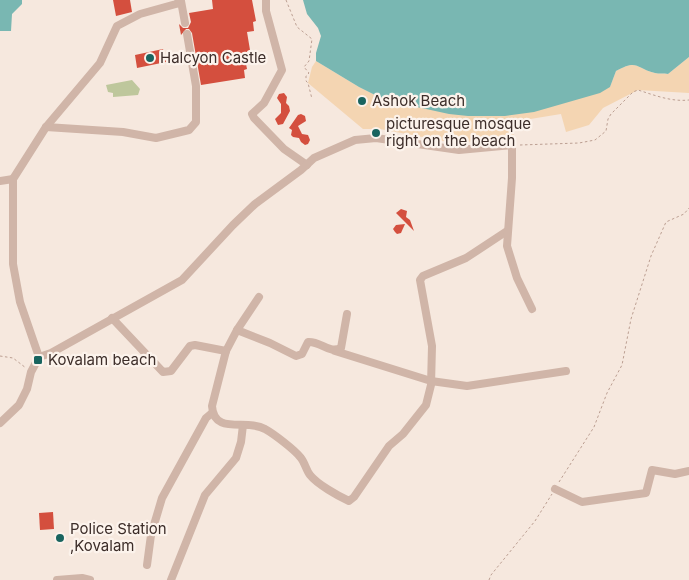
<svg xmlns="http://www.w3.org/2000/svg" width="689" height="580" viewBox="0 0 689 580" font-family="Inter,sans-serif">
<rect width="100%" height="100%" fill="#f6e8de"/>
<polygon fill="#bec79c" points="132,80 140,89 138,95 113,97 113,93 108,92 106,85"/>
<path fill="#f4d5b2" d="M689 57V93L638 90 603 108 589 125 566 132 561 114 512 122 514 138 454 143 380 129H363L308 83 312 67 316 61 359 87 385 100 408 104 610 87 616 71C638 59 635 68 655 73 659 74 663 73 668 74Z"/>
<g fill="#79b7b2">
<polygon points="0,0 22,0 22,4 12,14 11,31 0,31"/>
<path d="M303 0H689V57L668 74C664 73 659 74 655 73 635 68 638 59 616 71L610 87 600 93 534 112 505 116H468L449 114 385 100 359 87 316 61V53L321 36 318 28 307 14Z"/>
</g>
<g fill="#d44f3e">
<polygon points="113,0 130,0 132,12 116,16"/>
<polygon points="212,0 252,0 256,21 253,22 254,31 247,32 250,50 247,51 248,59 245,59 247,69 244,70 245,78 201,85 192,33 189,29 186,29 181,35 179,24 183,28 188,28 191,22 189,13 213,9"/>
<polygon points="163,49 166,62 137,68 135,55"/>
<polygon points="284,93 287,97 286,103 289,106 290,111 283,124 278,125 275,119 281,113 281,104 277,98 279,94"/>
<polygon points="301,114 305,116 306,121 298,126 302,134 308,135 310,140 308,144 305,145 301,142 299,138 293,137 291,135 292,130 289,128 298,115"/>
<polygon points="401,209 407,211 406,217 410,220 414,231 396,213"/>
<polygon points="405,224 401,233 397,234 395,232 393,229 396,225"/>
<polygon points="53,512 54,529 40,530 39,513"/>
</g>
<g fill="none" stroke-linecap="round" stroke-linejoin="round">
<g stroke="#bc9f92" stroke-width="1" stroke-dasharray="2.5 2.5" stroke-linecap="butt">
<polyline points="286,0 297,27 312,39 309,61 304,67 309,73 306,76 306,81 308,83 312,99"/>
<path d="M520 145 579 143 595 140 606 131 608 119 611 114 633 92 638 90C654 95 671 102 689 100"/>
<polyline points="0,356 13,358 26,368"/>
<polyline points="559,482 594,427 607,393 622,365 631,319 651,256 666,222 684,214 689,208"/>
<polyline points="489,580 491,575 535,521 552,494"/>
</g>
<g stroke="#d0b5a8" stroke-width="8">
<polyline points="266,0 266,11 282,70 264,103 252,114 254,118 284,149 307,165"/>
<polyline points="46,127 123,132 156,138 189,130 196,122 196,86 187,34"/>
<polyline points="0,181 13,179"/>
<path d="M259 297 237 330 226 351 212 406C214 436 247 418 265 429 274 434 295 450 301 458 305 463 306 470 310 475 317 484 338 496 349 501L354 497 389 446 403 434 426 405 431 385 432 346 420 280 423 276 466 258 507 231"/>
<polyline points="112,318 163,372 171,371 190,346 195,345 226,351"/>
<path d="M237 330 270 343 296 356 302 354 308 342C321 341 328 354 341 348L347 314"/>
<polyline points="335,351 431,381 467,386 566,371"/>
<polyline points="39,357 20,302 13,264 13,179 46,127 100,63 117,26 140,14 176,4 181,1 185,23"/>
<polyline points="0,423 19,405 27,389 31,372 39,357 51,353 182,280 233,225 255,204 301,170 314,158 355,140 376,138 459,150 512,145 512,178 507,246 517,278 532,309"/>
<polyline points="555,489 582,502 646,493 652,470 675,474 689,471"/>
<polyline points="147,565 151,535 162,498 206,418 212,413"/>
<polyline points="57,580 82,578 90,580"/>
<polyline points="171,580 205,495 236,458 241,442 243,425"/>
</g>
</g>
<g fill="#19645f" stroke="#fcf3ec" stroke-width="2">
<circle cx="150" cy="58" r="5"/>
<circle cx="362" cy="101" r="5"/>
<circle cx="376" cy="133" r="5"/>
<rect x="33" y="355" width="10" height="10" rx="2.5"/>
<circle cx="60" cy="538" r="5"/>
</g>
<g text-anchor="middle" stroke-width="4.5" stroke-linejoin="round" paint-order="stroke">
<g font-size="15" fill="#3c2d29" stroke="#fcf3ec" text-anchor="start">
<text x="160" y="63">Halcyon Castle</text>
<text x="372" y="106">Ashok Beach</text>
<text x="386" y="129">picturesque mosque<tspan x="386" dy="17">right on the beach</tspan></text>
<text x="48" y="365">Kovalam beach</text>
<text x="70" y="534">Police Station<tspan x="70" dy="17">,Kovalam</tspan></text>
</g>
</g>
</svg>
